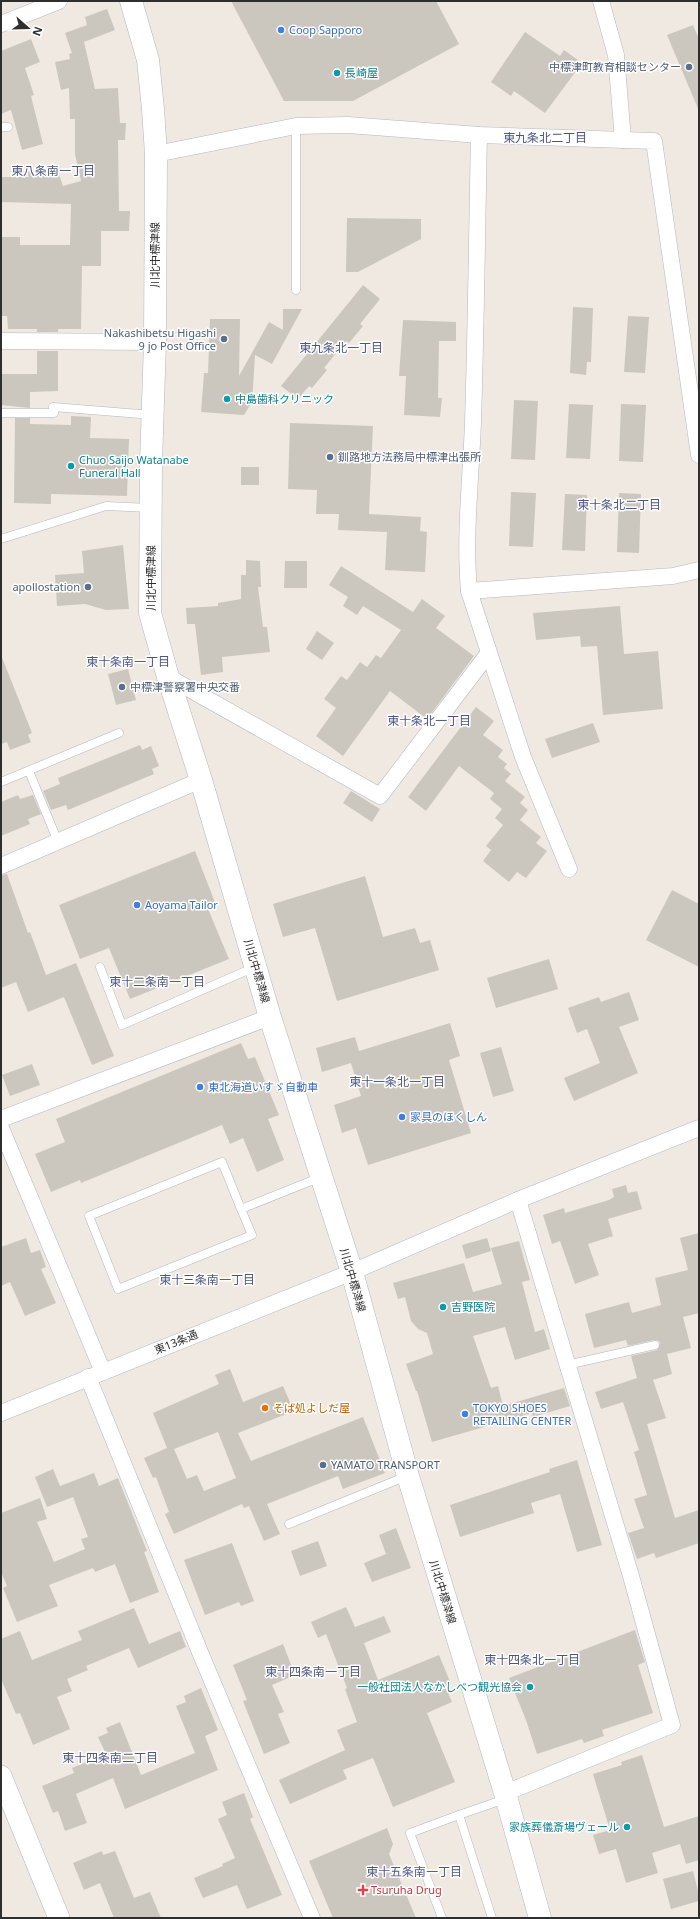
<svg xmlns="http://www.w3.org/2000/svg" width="700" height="1919" viewBox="0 0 700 1919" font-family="'Noto Sans','Noto Sans JP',sans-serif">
<rect width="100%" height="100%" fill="#efe9e1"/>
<g fill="#cbc7bf" fill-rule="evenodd">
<polygon points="231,1 436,1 459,44 353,101 284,101"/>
<polygon points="107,9 115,30 84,42 95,89 118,88 120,123 126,123 125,140 118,140 119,211 130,211 129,231 101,231 101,266 82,266 81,329 58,329 58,332 37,332 37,329 8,329 7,316 2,316 1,237 20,237 20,245 70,245 71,204 1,202 1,177 29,177 27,171 58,172 63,186 81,181 75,154 75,119 70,119 69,88 61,90 55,62 70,59 69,54 72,53 65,33 87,25 85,17"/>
<polygon points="693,25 699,39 699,111 667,35"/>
<polygon points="525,32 560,56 564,50 582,63 545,113 514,91 511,96 491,82"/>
<polygon points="31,39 40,62 25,68 34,95 31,96 43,144 22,150 11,110 1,114 1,51"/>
<polygon points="347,218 421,219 421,239 358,272 346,272"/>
<polygon points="363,285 380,299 360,324 363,326 349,343 346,341 324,368 327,370 312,388 309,386 298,399 281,386"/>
<polygon points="573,307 593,308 591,362 587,362 586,375 570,373"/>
<polygon points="283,309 302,309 272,364 255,355 252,402 244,415 201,412 204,373 208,373 210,319 240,319 239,376 269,322 283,330"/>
<polygon points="628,316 649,317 645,373 624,372"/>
<polygon points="403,320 456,322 456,341 439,341 438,398 442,398 440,417 404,415 406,376 399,376"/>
<polygon points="37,351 58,351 58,391 30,392 30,408 1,405 1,374 37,374"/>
<polygon points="514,400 538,401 535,460 511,459"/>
<polygon points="569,404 593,405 590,459 566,458"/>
<polygon points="621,404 646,405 643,462 619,461"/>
<polygon points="71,416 91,417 90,438 129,439 127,496 51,494 51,504 14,503 15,418 30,418 30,424 71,425"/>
<polygon points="290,423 373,426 369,514 421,517 420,531 427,532 425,572 385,570 387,532 338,530 339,514 316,514 317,490 288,489"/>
<rect x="241" y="467" width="18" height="18"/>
<polygon points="511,492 536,493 533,547 509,546"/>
<polygon points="619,493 641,494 639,553 617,552"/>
<polygon points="565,494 587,495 585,551 562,550"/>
<polygon points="123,545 129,609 106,610 85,604 57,606 55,575 84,573 82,551"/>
<polygon points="246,560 260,561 261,587 258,587 263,627 267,627 270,652 222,657 223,672 201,675 195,624 187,624 186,608 218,606 218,603 241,599 241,575 246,575"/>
<polygon points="285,561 307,561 307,588 284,588"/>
<polygon points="341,566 413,612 422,599 445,616 436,628 474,656 427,719 390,691 343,756 316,736 336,708 324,699 341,676 347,680 360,662 367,667 376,655 381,658 401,630 363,606 357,615 343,606 348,597 329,585"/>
<polygon points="620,606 624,654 658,651 663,709 603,715 597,646 581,647 580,636 536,640 533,613"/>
<polygon points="317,631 334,643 322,660 306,649"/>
<polygon points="1,655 32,733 28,735 31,742 10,750 7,742 1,744"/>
<polygon points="128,669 136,700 116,705 108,674"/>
<polygon points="476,707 494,721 483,735 503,750 498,757 507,764 504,768 511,774 505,781 525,797 520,803 528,810 520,820 541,837 536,843 547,851 526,878 517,872 509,882 483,861 491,850 486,846 503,825 495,818 502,809 490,799 494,793 459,766 426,811 408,797"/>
<polygon points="593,723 600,742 552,758 545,739"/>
<polygon points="140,745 142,750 151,746 159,766 152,769 154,774 68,810 66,805 51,810 43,791 60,784 58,778"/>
<polygon points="351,791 380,809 372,822 343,803"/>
<polygon points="18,795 20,799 33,795 41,814 28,819 30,824 1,836 1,802"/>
<polygon points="195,851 216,905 208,909 229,959 130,999 109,948 80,959 59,905"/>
<polygon points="7,874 28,933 30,932 46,975 76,963 114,1056 92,1065 64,997 28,1012 16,982 1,988 1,875"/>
<polygon points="365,876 383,937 415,928 420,943 430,940 439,970 337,1001 315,928 283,937 273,904"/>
<polygon points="672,890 699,904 699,967 646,940"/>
<polygon points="549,959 558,989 496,1008 487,978"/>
<polygon points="629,992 639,1020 619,1027 638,1073 574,1101 564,1078 600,1063 587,1029 577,1033 568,1008 599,997 601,1002"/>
<polygon points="450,1023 460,1056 449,1060 471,1133 368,1165 356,1128 342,1133 334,1105 361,1096 351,1063 322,1072 316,1048 355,1037 359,1051"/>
<polygon points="241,1043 248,1059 255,1057 279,1115 268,1119 284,1160 257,1172 243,1138 230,1144 222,1125 81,1183 80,1180 51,1192 35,1154 65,1142 56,1119"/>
<polygon points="501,1047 514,1091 493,1097 480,1053"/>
<polygon points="32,1064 40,1085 10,1096 2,1075"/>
<polygon points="626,1185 628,1193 637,1191 642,1209 608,1219 613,1236 588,1244 599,1275 575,1284 560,1241 552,1244 543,1215 564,1208 565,1213 609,1200 614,1197 612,1189"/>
<polygon points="699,1233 699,1313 683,1317 691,1348 667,1354 672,1374 653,1380 666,1418 647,1424 675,1518 699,1510 699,1543 656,1558 654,1553 637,1559 628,1533 644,1528 634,1499 647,1495 634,1452 639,1450 623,1402 601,1409 595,1392 637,1378 631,1356 657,1350 660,1344 659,1341 654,1340 628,1346 626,1340 594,1348 585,1314 629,1302 632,1313 661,1305 655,1278 688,1270 680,1238"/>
<polygon points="26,1238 31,1253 40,1250 46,1267 41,1269 56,1303 25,1316 10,1282 1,1286 1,1247"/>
<polygon points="487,1238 491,1251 466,1259 462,1245"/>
<polygon points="519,1241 530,1280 522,1282 535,1332 544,1329 550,1349 515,1360 505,1327 473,1336 491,1388 498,1386 503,1406 564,1388 570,1406 533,1417 532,1413 432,1442 417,1391 416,1391 406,1364 433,1354 427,1333 418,1329 411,1321 405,1297 398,1299 393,1283 464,1263 473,1292 502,1284 491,1248"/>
<path d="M230 1369 243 1402 283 1386 294 1411 238 1433 251 1461 363 1417 385 1473 343 1489 338 1476 267 1504 280 1534 264 1541 249 1506 244 1508 242 1504 174 1534 165 1514 169 1512 156 1477 153 1478 144 1458 167 1448 153 1413 219 1384 215 1375ZM218 1432 236 1478 204 1491 197 1475 187 1479 174 1449Z"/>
<polygon points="577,1460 602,1545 577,1552 560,1494 531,1503 534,1513 460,1537 450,1505 550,1472 549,1469"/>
<polygon points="53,1469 60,1486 94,1473 99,1486 118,1478 147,1551 144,1552 159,1592 130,1603 115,1564 95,1572 93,1568 49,1585 58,1606 17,1622 3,1588 7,1586 1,1572 1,1513 40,1498 47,1519 37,1522 54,1562 85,1549 81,1539 88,1537 73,1497 47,1507 35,1477"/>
<polygon points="396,1528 411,1568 372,1582 364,1563 386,1554 379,1535"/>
<polygon points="318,1541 327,1566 300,1576 291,1551"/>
<polygon points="232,1543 254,1601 241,1606 239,1602 205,1615 184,1560"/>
<polygon points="346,1607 355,1627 384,1616 391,1632 364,1643 378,1680 439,1655 451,1684 445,1686 452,1702 427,1713 455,1782 393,1807 373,1758 343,1770 347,1779 290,1804 279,1780 345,1750 337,1730 357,1722 345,1689 347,1688 326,1634 318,1638 311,1622"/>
<polygon points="134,1608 149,1644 180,1631 186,1647 138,1668 129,1648 86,1666 88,1670 67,1679 72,1691 57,1697 70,1729 33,1745 20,1713 16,1714 1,1679 1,1639 20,1631 32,1660 82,1640 78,1631"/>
<polygon points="635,1630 645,1662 638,1665 653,1713 602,1730 604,1736 584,1743 582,1739 537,1754 526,1720 509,1678"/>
<polygon points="283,1644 295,1675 272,1685 284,1712 278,1714 290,1743 264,1754 243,1701 247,1700 233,1665"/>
<polygon points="201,1688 218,1730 205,1736 218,1770 125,1809 113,1778 76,1794 87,1823 65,1831 58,1811 53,1813 42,1786 74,1773 72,1768 106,1754 98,1737 108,1733 106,1728 120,1722 141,1775 195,1753 176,1706 186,1702 184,1696"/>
<polygon points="642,1755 664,1827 699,1816 699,1860 686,1864 680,1844 652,1853 658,1873 626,1883 616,1849 599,1854 593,1835 610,1830 593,1774 622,1765 621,1762"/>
<polygon points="244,1793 253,1817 250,1819 282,1895 247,1909 237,1885 203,1898 194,1878 223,1866 222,1864 235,1858 218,1819 227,1815 222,1802"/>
<polygon points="387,1828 393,1844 389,1854 416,1918 333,1918 309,1861"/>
<polygon points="102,1851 103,1855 115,1851 134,1898 150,1892 161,1918 114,1918 100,1883 84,1890 73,1863"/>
<polygon points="693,1871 699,1895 699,1901 671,1909 663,1879"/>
</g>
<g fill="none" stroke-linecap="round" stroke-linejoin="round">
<g stroke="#b4b7c1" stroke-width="9">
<g id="service">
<polyline points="1,127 8,127"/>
<polyline points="296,290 296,126"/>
<polyline points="1,413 54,413 53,407 153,415"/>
<polyline points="1,539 106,506 150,508"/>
<polyline points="29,771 58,842"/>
<polyline points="1,782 119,733"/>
<polyline points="100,967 122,1025 255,967"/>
<polyline points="241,1209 252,1235 118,1289 89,1216 222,1162 241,1209 321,1177"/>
<polyline points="567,1365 655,1345"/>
<polyline points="289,1524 407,1476"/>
<polyline points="442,1918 410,1833 459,1815"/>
<polyline points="492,1918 459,1815 505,1799"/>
</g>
</g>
<g stroke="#b4b7c1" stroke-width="17">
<g id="minor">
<polyline points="601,1 616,55 623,140"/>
<polyline points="1,24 59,1"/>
<path d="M479 135C477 231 476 327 473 422 471 478 464 536 469 591L523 757 569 869"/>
<polyline points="156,154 296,126 348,125 479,135 654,141 699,455"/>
<polyline points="1,341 155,342"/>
<polyline points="469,591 673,576 699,570"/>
<polyline points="168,677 380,796 488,654"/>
<polyline points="1,866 201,780"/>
<polyline points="1,1119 270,1017"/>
<polyline points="1,1128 103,1372"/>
<polyline points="88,1377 202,1657 312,1918"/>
<polyline points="1,1413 352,1272 518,1200 699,1128"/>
<polyline points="505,1793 672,1725 631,1576 518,1200"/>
</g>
</g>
<g stroke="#b4b7c1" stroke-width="22">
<polyline id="tertiary" points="1,1776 59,1918"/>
</g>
<g stroke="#b4b7c1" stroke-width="23">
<polyline id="secondary" points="131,1 148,60 153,109 156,154 155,342 151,463 150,613 168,677 201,780 270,1017 352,1272 408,1476 505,1793 540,1918"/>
</g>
<use href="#service" stroke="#fff" stroke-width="8"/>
<use href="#minor" stroke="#fff" stroke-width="16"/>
<use href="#tertiary" stroke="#fff" stroke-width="21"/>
<use href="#secondary" stroke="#fff" stroke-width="22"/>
</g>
<g fill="#3f7fe0" stroke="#fff" stroke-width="1.5">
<circle cx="281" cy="30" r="4"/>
<circle cx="137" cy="905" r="4"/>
<circle cx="200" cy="1087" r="4"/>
<circle cx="402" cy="1117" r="4"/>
<circle cx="465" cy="1414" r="4"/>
</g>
<g fill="#5c6f8a" stroke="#fff" stroke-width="1.5">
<circle cx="689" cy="67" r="4"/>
<circle cx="224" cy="339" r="4"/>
<circle cx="330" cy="457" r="4"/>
<circle cx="88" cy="587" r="4"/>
<circle cx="122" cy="687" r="4"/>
<circle cx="323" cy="1465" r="4"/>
</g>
<g fill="#0f9aa8" stroke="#fff" stroke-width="1.5">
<circle cx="337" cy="73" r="4"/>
<circle cx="227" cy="399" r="4"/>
<circle cx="71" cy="466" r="4"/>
<circle cx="443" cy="1307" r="4"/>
<circle cx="530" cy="1687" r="4"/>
<circle cx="627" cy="1827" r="4"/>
</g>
<circle fill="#e8710a" stroke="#fff" stroke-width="1.5" cx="265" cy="1408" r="4"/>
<path fill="#e0444e" stroke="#fff" stroke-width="1.5" d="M361 1884h4v4h4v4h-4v4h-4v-4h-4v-4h4z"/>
<g text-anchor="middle" stroke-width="3" stroke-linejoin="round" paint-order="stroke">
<g font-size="11" fill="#366cbe" stroke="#fff" text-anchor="start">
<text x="289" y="34">Coop Sapporo</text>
<text x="145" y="909">Aoyama Tailor</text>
<text x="208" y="1091">東北海道いすゞ自動車</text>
<text x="410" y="1121">家具のほくしん</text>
<text x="473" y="1412">TOKYO SHOES<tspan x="473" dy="13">RETAILING CENTER</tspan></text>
</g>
<g font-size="11" fill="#4e5e75" stroke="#fff" text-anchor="end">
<text x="681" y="71">中標津町教育相談センター</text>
<text x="216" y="337">Nakashibetsu Higashi<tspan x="216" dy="13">9 jo Post Office</tspan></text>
<text x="338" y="461" text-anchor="start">釧路地方法務局中標津出張所</text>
<text x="80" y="591">apollostation</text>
<text x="130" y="691" text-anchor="start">中標津警察署中央交番</text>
<text x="331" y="1469" text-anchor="start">YAMATO TRANSPORT</text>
</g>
<g font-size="11" fill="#0d838f" stroke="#fff" text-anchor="start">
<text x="345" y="77">長崎屋</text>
<text x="235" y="403">中島歯科クリニック</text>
<text x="79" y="464">Chuo Saijo Watanabe<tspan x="79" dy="13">Funeral Hall</tspan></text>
<text x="451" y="1311">吉野医院</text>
<text x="522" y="1691" text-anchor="end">一般社団法人なかしべつ観光協会</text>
<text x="619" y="1831" text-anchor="end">家族葬儀斎場ヴェール</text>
</g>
<g font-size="11" fill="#2e2e2e" stroke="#fff">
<text transform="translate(155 255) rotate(-90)" y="4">川北中標津線</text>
<text transform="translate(151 578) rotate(-90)" y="4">川北中標津線</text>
<text transform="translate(257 971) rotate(74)" y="4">川北中標津線</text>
<text transform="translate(353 1280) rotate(74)" y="4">川北中標津線</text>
<text transform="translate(176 1342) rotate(-22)" y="4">東13条通</text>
<text transform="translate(443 1592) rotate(73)" y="4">川北中標津線</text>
</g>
<g font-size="11" fill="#c56008" stroke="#fff" text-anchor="start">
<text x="273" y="1412">そば処よしだ屋</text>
</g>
<g font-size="11" fill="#be3a42" stroke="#fff" text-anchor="start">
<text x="371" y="1894">Tsuruha Drug</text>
</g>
<g font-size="12" fill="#4d5680" stroke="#fff">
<text x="545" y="142">東九条北二丁目</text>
<text x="53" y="175">東八条南一丁目</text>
<text x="341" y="352">東九条北一丁目</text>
<text x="619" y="509">東十条北二丁目</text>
<text x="128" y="666">東十条南一丁目</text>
<text x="429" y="725">東十条北一丁目</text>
<text x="157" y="986">東十二条南一丁目</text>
<text x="397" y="1086">東十一条北一丁目</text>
<text x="207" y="1284">東十三条南一丁目</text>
<text x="532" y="1664">東十四条北一丁目</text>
<text x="313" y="1676">東十四条南一丁目</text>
<text x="110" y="1762">東十四条南二丁目</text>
<text x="414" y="1876">東十五条南一丁目</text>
</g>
</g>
<rect width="700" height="1919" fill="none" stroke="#2e2e2e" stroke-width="4"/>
<g transform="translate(28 28) rotate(110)" stroke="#ffffff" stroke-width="3" paint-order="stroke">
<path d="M0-3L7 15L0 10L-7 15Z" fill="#2e2e2e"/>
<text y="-6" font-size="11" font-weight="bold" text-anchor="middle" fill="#2e2e2e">N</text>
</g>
</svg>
